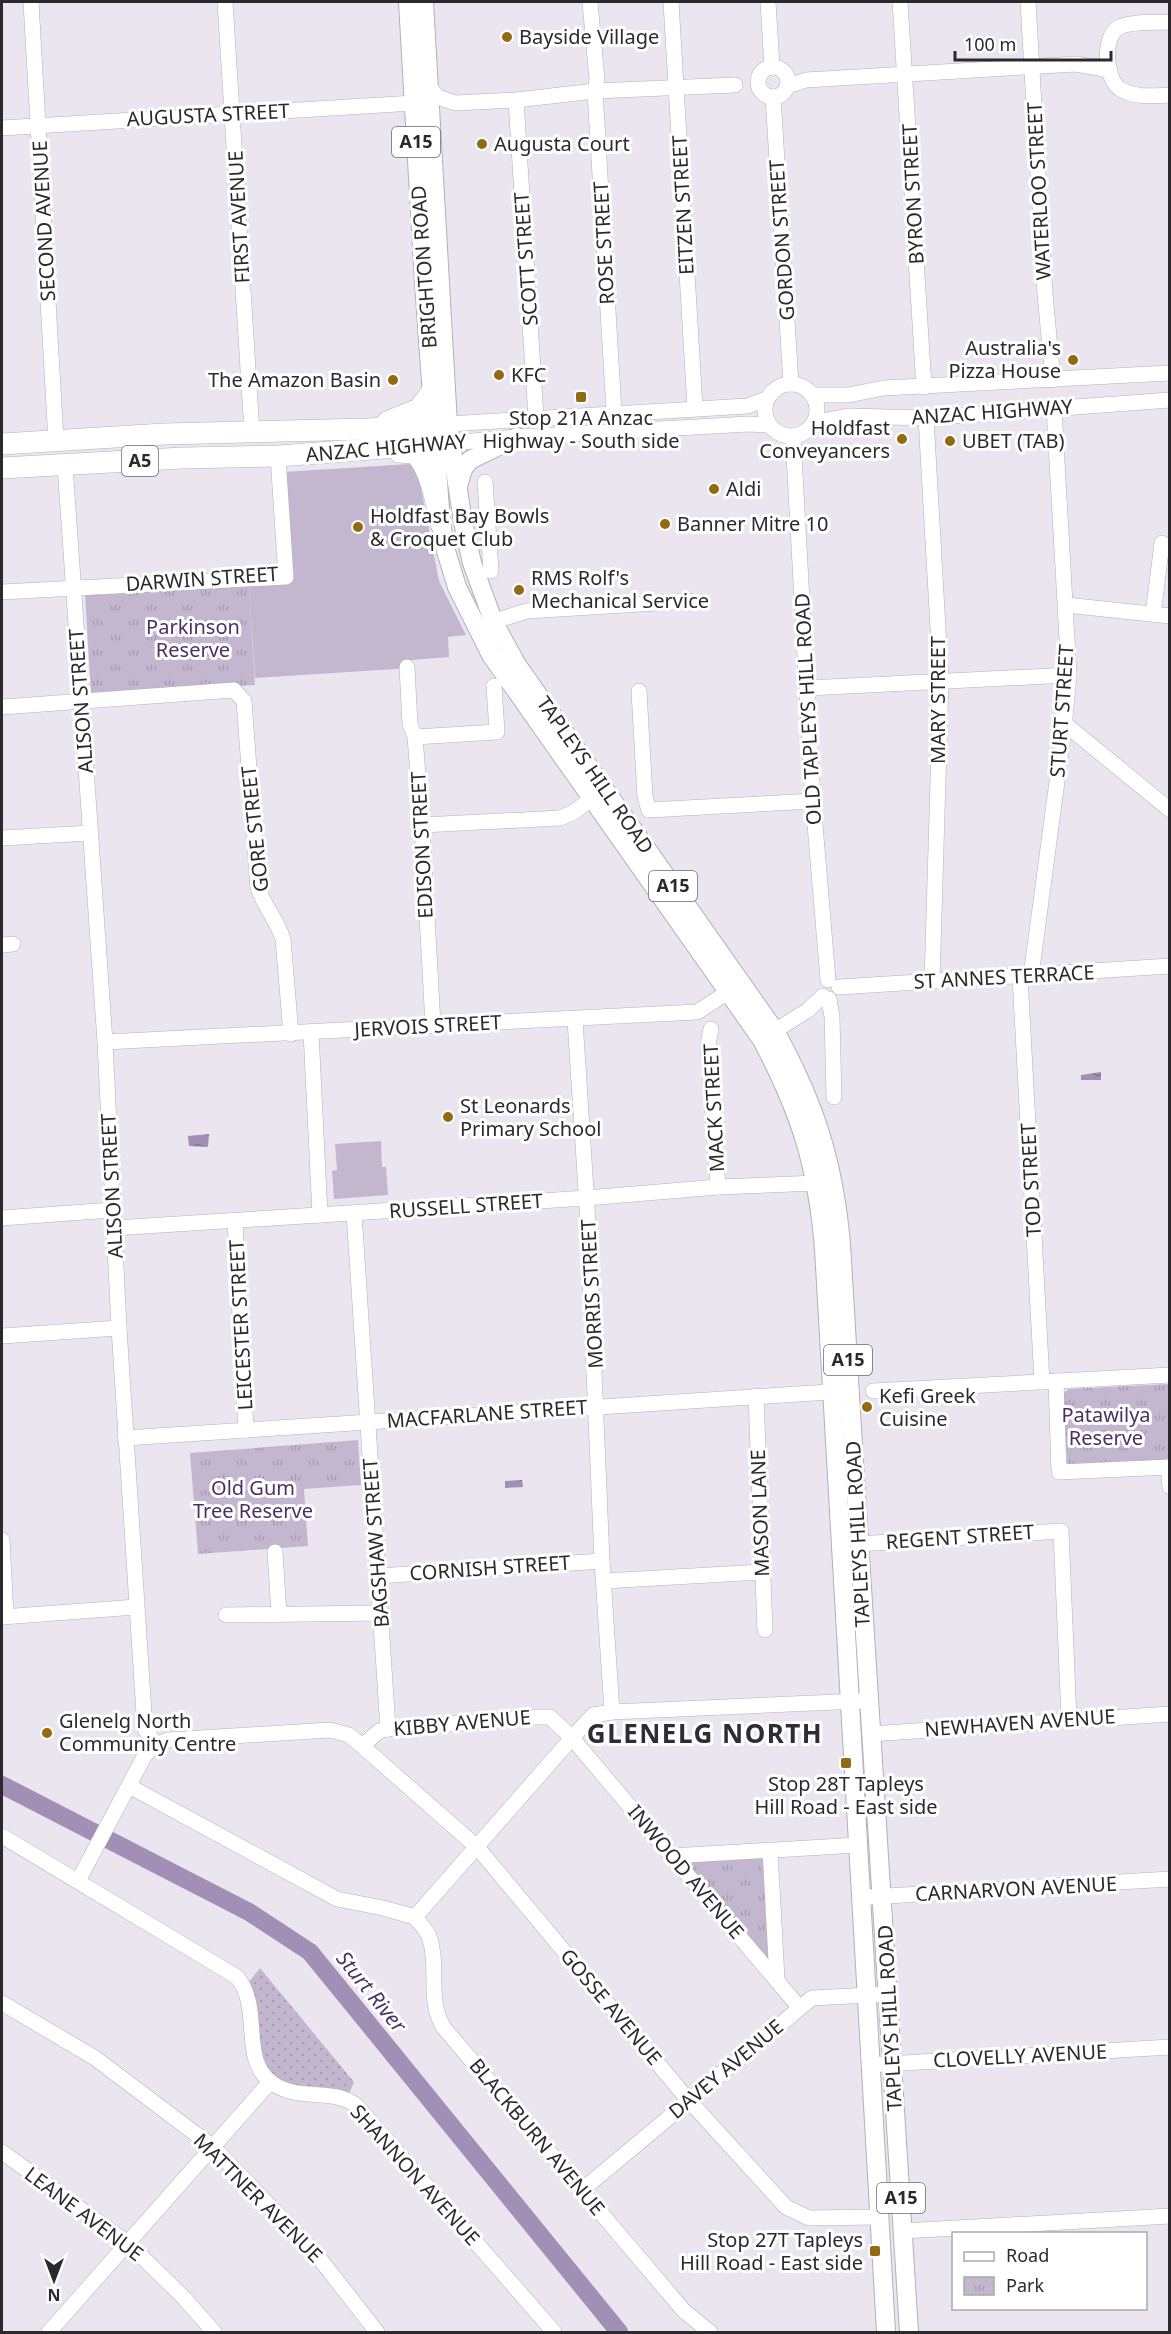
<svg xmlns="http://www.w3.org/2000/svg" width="1171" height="2334" viewBox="0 0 1171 2334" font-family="'Noto Sans',sans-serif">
<defs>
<pattern id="grass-dots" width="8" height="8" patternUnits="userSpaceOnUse" patternTransform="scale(1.5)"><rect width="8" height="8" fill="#c3b7cf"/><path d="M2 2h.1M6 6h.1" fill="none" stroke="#a89db2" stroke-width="1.8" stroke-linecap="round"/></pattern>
<pattern id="park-tufts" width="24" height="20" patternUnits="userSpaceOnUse" patternTransform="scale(1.5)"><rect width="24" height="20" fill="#c3b7cf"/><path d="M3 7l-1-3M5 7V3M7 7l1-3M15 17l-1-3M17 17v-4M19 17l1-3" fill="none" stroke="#a89db2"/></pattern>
<pattern id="water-waves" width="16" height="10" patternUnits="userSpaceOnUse" patternTransform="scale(1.5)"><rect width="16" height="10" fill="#a28fb5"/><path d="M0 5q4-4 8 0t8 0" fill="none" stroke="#847594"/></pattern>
</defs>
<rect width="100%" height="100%" fill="#ebe5f0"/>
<polygon fill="url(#grass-dots)" points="260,1968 354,2082 349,2094 294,2089 265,2069 248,1983"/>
<g fill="url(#park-tufts)">
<polygon points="249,584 255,685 91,694 85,594"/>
<polygon points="1169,1384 1169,1462 1069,1465 1067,1462 1062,1394 1069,1389"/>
<polygon points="358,1440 361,1485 304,1489 308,1546 198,1554 190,1453"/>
<polygon points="763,1856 771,1963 683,1860"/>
</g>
<g fill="#c3b7cf">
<polygon points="409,464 418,472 439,581 466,635 448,637 449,657 411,660 412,668 255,678 249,584 291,581 284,472"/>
<polygon points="381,1141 382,1167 386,1167 388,1195 334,1199 332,1171 337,1170 335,1144"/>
</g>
<g fill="url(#water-waves)">
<polygon points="1101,1072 1101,1080 1081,1080 1081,1075"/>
<polygon points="209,1134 208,1147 189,1146 188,1136"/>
<polygon points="522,1480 523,1487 505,1488 505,1481"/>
</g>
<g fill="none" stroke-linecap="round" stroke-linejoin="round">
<polyline stroke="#a28fb5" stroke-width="18" points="2,1785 249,1912 310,1952 619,2332"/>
<g stroke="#b5afba" stroke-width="16">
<g id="minor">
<polyline points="31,2 56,441"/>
<polyline points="225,2 252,433"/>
<polyline points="590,2 597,80 595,91 614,412"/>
<polyline points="671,2 695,408"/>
<polyline points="768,2 772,67"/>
<polyline points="900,2 924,387"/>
<polyline points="1028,2 1045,294 1053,380"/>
<path d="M1170 22C1154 23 1133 21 1119 27 1102 36 1105 79 1120 89 1135 98 1153 96 1170 95"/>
<circle cx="773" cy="82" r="15"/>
<polyline points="788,86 806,80 1076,64 1110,70"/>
<polyline points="429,87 438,97 455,103 516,100 595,91 735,85"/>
<polyline points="773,97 791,384"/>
<polyline points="516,100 536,418"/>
<polyline points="2,128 414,103"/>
<circle cx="791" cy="410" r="26"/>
<polyline points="813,395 848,395 884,388 1170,373"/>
<polyline points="926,418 941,681 932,981"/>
<polyline points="816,422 848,416 926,418 1170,400"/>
<polyline points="448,424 747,406 767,399"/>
<polyline points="793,437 813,801 828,980"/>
<polyline points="451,443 517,437 749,424 769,425"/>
<polyline points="65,465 105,1042 119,1328 145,1729 156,1745"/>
<polyline points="485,482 491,571"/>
<polyline points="2,592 286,577 278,456"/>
<polyline points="1066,605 1170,616"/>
<polyline points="1153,614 1162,543"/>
<polyline points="484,629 501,619 527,611 690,601"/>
<polyline points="407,667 410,724 415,737 422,825 433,1025"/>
<polyline points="808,688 1069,675"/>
<polyline points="639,691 645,797 649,810 813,801"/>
<path d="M2 707 234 690 244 701 258 888C264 906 277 920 283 939L291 1034"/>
<polyline points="1065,724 1170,810"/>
<polyline points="415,737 497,732 494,686"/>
<polyline points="422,825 560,818 574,812 600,792"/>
<polyline points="2,838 90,833"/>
<polyline points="2,945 13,944"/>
<polyline points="1031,976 1064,729 1069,675 1054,408"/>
<polyline points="1020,977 1042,1382"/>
<polyline points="839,987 1170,966"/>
<polyline points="829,999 832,1017 834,1097"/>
<polyline points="575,1020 587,1206 602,1561 612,1712"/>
<polyline points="711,1029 708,1045 718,1187"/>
<polyline points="311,1032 320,1215"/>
<polyline points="767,1036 808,1010 823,996"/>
<polyline points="105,1042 697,1012 736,987"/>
<polyline points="354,1213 388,1729"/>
<polyline points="2,1218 112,1210"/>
<polyline points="235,1221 246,1430"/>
<polyline points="114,1228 587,1198 718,1187 817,1183"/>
<polyline points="2,1336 119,1328"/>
<polyline points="1056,1381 1059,1472 1170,1467"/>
<polyline points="873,1391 1170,1375"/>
<polyline points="756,1396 765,1630"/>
<polyline points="125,1438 844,1391"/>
<polyline points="1168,1467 1170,1487"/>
<polyline points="2,1540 6,1616"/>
<polyline points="859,1544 1061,1531 1069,1720"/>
<polyline points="275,1552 279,1614"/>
<polyline points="378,1576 602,1561"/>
<polyline points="604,1581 762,1572"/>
<polyline points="226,1615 381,1613"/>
<polyline points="2,1617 136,1607"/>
<polyline points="870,1734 1170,1714"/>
<polyline points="362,1746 477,1847 685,2096 786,2207 809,2218 879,2217"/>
<polyline points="129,1786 337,1899 383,1908 415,1917"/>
<path d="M2 1836 237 1977C263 2009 239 2059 272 2083 299 2102 328 2087 356 2105L554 2332"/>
<polyline points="770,1850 777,1979"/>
<polyline points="671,1856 858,1845"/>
<polyline points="78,1881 145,1755 156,1745 168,1740 330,1730 349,1735 362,1746 379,1731 388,1729 536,1717 550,1717 572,1738 593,1715 612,1712 860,1701"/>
<polyline points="870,1897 1170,1879"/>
<polyline points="415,1917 572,1738 799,2007"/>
<path d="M415 1917C419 1923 426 1929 429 1936 440 1968 426 1999 444 2028L684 2311 710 2332"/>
<polyline points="2,2003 95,2058 213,2147 316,2254 377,2332"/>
<polyline points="870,2065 1170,2047"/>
<polyline points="2,2152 129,2244 184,2298 214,2332"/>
<polyline points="582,2190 812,1998 889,1994"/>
<polyline points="903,2231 1170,2216"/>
<polyline points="49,2332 270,2082"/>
</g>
</g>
<g stroke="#b5afba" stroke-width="20">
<g id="major">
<path d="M408 2 424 283 441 524 446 551 457 587 491 655 762 1040C801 1114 817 1165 824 1249L886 2332"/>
<path d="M424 2 448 424 463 522 472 563 494 623 517 665 775 1031C815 1103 834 1163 841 1244 862 1607 887 1970 909 2332"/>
<polyline points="459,483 463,469 470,460 517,437"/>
</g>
</g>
<g stroke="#b5afba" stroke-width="22">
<g id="highway">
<polyline points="387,422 419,409 432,392"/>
<polyline points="2,444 164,434 367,429 448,424"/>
<path d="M399 452 415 453C432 472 435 500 441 524"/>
<polyline points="2,468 183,458 278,456 451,443"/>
</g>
</g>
<use href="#minor" stroke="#fff" stroke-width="15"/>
<use href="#major" stroke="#fff" stroke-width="18"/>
<use href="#highway" stroke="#fff" stroke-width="21"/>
</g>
<g fill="#936912" stroke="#fff" stroke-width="2">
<circle cx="507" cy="37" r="6"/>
<circle cx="482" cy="144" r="6"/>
<circle cx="1073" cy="360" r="6"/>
<circle cx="499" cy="375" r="6"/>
<circle cx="393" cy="380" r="6"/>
<rect x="575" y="391" width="12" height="12" rx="3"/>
<circle cx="902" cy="439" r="6"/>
<circle cx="950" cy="441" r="6"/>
<circle cx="714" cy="489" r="6"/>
<circle cx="665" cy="524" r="6"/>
<circle cx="358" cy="527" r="6"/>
<circle cx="519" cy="590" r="6"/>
<circle cx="448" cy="1117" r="6"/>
<circle cx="867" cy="1407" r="6"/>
<circle cx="47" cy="1733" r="6"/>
<rect x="840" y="1757" width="12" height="12" rx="3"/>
<rect x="869" y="2245" width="12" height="12" rx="3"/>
</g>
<g text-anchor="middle" stroke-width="6" stroke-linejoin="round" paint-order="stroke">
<g fill="#fff" stroke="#6b696d" stroke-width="1.5">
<rect x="392" y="127" width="48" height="30" rx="4.5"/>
<rect x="122" y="446" width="36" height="30" rx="4.5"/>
<rect x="649" y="871" width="48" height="30" rx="4.5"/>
<rect x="824" y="1345" width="48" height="30" rx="4.5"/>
<rect x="877" y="2183" width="48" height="30" rx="4.5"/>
</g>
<g font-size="18" font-weight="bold" fill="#2b292e">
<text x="416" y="148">A15</text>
<text x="140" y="467">A5</text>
<text x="673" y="892">A15</text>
<text x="848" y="1366">A15</text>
<text x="901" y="2204">A15</text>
</g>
<g font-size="20" fill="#2b292e" stroke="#fff" text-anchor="start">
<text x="519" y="44">Bayside Village</text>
<text x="494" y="151">Augusta Court</text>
<text x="1061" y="355" text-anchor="end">Australia's<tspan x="1061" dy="23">Pizza House</tspan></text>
<text x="511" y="382">KFC</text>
<text x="381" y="387" text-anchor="end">The Amazon Basin</text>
<text x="581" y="425" text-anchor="middle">Stop 21A Anzac<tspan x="581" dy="23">Highway - South side</tspan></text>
<text x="890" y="435" text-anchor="end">Holdfast<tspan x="890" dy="23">Conveyancers</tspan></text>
<text x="962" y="448">UBET (TAB)</text>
<text x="726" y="496">Aldi</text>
<text x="370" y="523">Holdfast Bay Bowls<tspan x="370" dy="23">&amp; Croquet Club</tspan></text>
<text x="677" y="531">Banner Mitre 10</text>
<text x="531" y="585">RMS Rolf's<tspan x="531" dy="23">Mechanical Service</tspan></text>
<text x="460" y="1113">St Leonards<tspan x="460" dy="23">Primary School</tspan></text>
<text x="879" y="1403">Kefi Greek<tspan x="879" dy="23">Cuisine</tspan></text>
<text x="59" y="1728">Glenelg North<tspan x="59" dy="23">Community Centre</tspan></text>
<text x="846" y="1791" text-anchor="middle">Stop 28T Tapleys<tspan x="846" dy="23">Hill Road - East side</tspan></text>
<text x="863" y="2247" text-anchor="end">Stop 27T Tapleys<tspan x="863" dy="23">Hill Road - East side</tspan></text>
</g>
<g font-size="20" fill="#2b292e" stroke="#fff">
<text transform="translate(208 115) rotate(-3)" y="7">AUGUSTA STREET</text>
<text transform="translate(1039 191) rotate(-93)" y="7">WATERLOO STREET</text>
<text transform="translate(913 194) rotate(-93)" y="7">BYRON STREET</text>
<text transform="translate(683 205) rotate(-93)" y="7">EITZEN STREET</text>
<text transform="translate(239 217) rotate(-93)" y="7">FIRST AVENUE</text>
<text transform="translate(44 221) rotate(-93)" y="7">SECOND AVENUE</text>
<text transform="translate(782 240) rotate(-94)" y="7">GORDON STREET</text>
<text transform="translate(604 243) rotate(-93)" y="7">ROSE STREET</text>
<text transform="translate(526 259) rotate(-94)" y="7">SCOTT STREET</text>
<text transform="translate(424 267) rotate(-94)" y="7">BRIGHTON ROAD</text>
<text transform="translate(992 412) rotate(-4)" y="7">ANZAC HIGHWAY</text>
<text transform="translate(386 448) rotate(-5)" y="7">ANZAC HIGHWAY</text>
<text transform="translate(202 579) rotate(-4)" y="7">DARWIN STREET</text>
<text transform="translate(938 700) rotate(-90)" y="7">MARY STREET</text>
<text transform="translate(81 701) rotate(-94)" y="7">ALISON STREET</text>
<text transform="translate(808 709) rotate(-93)" y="7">OLD TAPLEYS HILL ROAD</text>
<text transform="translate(1062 711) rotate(-86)" y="7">STURT STREET</text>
<text transform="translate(595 775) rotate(55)" y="7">TAPLEYS HILL ROAD</text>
<text transform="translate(255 829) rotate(-96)" y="7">GORE STREET</text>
<text transform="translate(422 845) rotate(-93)" y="7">EDISON STREET</text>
<text transform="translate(1004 977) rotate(-3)" y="7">ST ANNES TERRACE</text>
<text transform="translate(428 1026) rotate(-3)" y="7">JERVOIS STREET</text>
<text transform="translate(714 1108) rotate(-93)" y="7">MACK STREET</text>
<text transform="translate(1031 1180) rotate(-93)" y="7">TOD STREET</text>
<text transform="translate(112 1186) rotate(-93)" y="7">ALISON STREET</text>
<text transform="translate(466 1206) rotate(-4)" y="7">RUSSELL STREET</text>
<text transform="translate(592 1294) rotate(-93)" y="7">MORRIS STREET</text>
<text transform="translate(241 1325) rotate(-93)" y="7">LEICESTER STREET</text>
<text transform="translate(487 1414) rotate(-4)" y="7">MACFARLANE STREET</text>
<text transform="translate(760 1513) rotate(-92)" y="7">MASON LANE</text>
<text transform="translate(858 1534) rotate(-93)" y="7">TAPLEYS HILL ROAD</text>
<text transform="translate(960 1537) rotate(-4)" y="7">REGENT STREET</text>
<text transform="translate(376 1543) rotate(-94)" y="7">BAGSHAW STREET</text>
<text transform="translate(490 1568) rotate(-4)" y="7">CORNISH STREET</text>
<text transform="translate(462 1723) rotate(-5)" y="7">KIBBY AVENUE</text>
<text transform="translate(1020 1723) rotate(-4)" y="7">NEWHAVEN AVENUE</text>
<text transform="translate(686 1872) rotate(50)" y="7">INWOOD AVENUE</text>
<text transform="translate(1016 1889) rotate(-3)" y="7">CARNARVON AVENUE</text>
<text transform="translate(611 2007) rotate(50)" y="7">GOSSE AVENUE</text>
<text transform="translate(890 2018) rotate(-93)" y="7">TAPLEYS HILL ROAD</text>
<text transform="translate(1020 2056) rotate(-3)" y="7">CLOVELLY AVENUE</text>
<text transform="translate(726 2069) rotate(-40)" y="7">DAVEY AVENUE</text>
<text transform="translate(537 2137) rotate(50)" y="7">BLACKBURN AVENUE</text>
<text transform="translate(415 2175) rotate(48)" y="7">SHANNON AVENUE</text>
<text transform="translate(258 2198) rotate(45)" y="7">MATTNER AVENUE</text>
<text transform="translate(84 2214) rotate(37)" y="7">LEANE AVENUE</text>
</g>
<g font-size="20" fill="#4b2f62" stroke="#fff">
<text x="193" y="634">Parkinson<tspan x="193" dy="23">Reserve</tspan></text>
<text x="1106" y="1422">Patawilya<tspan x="1106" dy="23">Reserve</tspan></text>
<text x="253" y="1495">Old Gum<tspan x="253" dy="23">Tree Reserve</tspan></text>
</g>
<g font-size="21" font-style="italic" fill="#4e3265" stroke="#fff">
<text transform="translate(371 1992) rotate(51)" y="7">Sturt River</text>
</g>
<g font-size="26" font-weight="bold" letter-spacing="1.5" fill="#302c35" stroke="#fff">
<text x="705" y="1743">GLENELG NORTH</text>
</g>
</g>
<rect width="1171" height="2334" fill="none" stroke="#2b292e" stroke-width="6"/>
<rect x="952" y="2232" width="195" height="78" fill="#ffffff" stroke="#aaa9ab" stroke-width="1.5"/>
<rect x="964" y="2252" width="30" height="9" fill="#ffffff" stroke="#aaa9ab" stroke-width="1.5"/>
<text x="1006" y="2262" font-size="18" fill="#2b292e">Road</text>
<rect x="964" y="2277" width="30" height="18" fill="url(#park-tufts)" stroke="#aaa9ab" stroke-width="1.5"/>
<text x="1006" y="2292" font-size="18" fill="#2b292e">Park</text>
<g transform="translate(54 2280) rotate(180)" stroke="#ffffff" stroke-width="4.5" paint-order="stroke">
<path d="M0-4.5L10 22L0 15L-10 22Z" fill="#2b292e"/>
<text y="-9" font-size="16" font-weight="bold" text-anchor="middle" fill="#2b292e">N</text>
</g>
<path d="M955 51v9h156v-9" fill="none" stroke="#2b292e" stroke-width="3"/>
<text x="964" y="51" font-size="18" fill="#2b292e" stroke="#ffffff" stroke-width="4.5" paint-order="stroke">100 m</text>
</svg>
